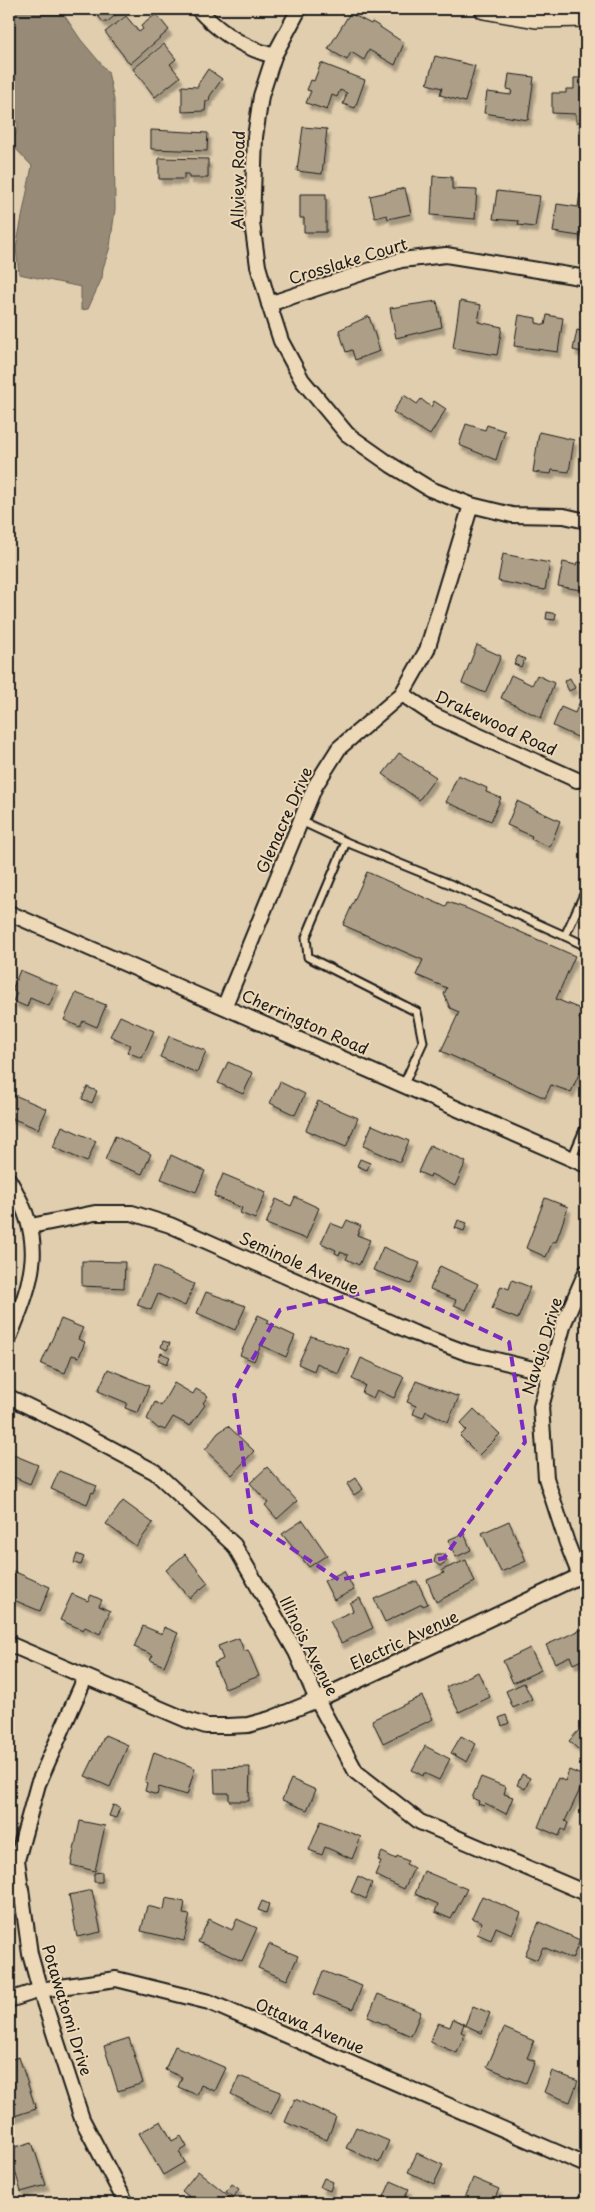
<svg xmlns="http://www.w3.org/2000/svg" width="595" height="2212" viewBox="0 0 595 2212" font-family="'Playpen Sans',sans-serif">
<defs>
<filter id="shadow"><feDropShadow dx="3" dy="5.5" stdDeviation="1" flood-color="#0004"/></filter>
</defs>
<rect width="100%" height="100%" fill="#e0ceae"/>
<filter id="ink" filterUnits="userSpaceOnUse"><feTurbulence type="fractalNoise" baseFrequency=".02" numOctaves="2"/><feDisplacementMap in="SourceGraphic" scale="10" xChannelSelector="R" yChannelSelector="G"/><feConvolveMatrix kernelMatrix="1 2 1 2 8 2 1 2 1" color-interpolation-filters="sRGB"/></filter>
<g filter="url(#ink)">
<polygon fill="#978b77" stroke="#665f53" points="9,9 60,9 81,40 108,72 114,100 115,209 110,247 103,268 102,278 88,309 81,310 81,287 19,274 16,248 32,166 15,148 9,150 9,135 16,134 18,124 13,116 16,98 9,89"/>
<g fill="#ad9f87" stroke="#1c1c1c" filter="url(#shadow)">
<polygon points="96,9 123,9 107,22 103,22 95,12"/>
<polygon points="350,13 371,24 372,22 377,25 404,43 395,65 369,50 364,60 351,52 347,60 328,49"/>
<polygon points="156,14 169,30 130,64 105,32 126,16 139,32 143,29 141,26"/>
<polygon points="164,44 176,59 170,64 180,77 155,97 133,69"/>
<polygon points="435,56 475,66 465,102 440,95 442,88 427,84"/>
<polygon points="321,63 365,80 355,108 343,104 347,93 340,90 337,97 332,95 327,110 306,103 311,91 307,90 311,80 314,81"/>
<polygon points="208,69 222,79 210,96 209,101 206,101 205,111 182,112 182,86 198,87 198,84"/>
<polygon points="509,74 534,77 528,120 484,113 487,92 511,95 512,90 507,89"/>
<polygon points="574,78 586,78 586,122 576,122 576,114 552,113 552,93 566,93 566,89 574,89"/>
<polygon points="303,127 327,129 322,174 297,171"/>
<polygon points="151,130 208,133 207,151 151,149"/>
<polygon points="159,158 208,159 208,178 189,178 189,174 184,174 184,179 159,179"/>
<polygon points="433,176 452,177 452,189 477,190 475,219 431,215"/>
<polygon points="405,188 411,214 388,219 387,215 375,218 370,196"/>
<polygon points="497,191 540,196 535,227 518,225 519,221 493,219"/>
<polygon points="300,194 326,194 326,232 304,232 304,218 300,218"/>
<polygon points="580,194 586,195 586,237 553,232 557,204 578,207"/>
<polygon points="437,301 442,327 396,338 390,308"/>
<polygon points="460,301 481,305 478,322 502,327 497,355 453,348"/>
<polygon points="519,315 536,318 536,323 545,325 547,315 563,318 558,352 514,346"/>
<polygon points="369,316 380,351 355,360 352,350 346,352 339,330"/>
<polygon points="577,330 586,332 586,353 573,350"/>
<polygon points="404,395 417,404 421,399 431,407 434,401 446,409 430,435 393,412"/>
<polygon points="466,424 485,430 487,425 505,431 496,460 459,445"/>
<polygon points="539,432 574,440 569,472 552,470 551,474 533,472"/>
<polygon points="503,554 550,563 545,590 498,581"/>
<polygon points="563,562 576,565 577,562 586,563 586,591 558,586"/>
<polygon points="547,612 556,614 555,620 546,619"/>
<polygon points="477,645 501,656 485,693 462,683"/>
<polygon points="518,656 525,659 521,667 514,664"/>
<polygon points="511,675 532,685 537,675 554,683 541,718 501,698"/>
<polygon points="570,678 575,688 569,691 564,681"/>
<polygon points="583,694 586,695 586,741 553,726 561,707 575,713"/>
<polygon points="399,753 436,777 419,800 383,774"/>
<polygon points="458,775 487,788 486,792 501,798 491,821 446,802"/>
<polygon points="517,801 560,821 550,847 531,839 532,836 507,825"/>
<polygon points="367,872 446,907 448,902 468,909 575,956 556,999 583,1010 579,1019 586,1023 586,1058 571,1092 551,1085 545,1098 441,1051 459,1012 450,1008 444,994 447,988 416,975 423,960 343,925"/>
<polygon points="20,970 58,986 49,1006 30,998 27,1007 13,1001 17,993 12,990"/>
<polygon points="76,993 106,1005 97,1027 83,1021 80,1027 64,1020"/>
<polygon points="120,1016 154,1031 142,1058 127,1052 130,1045 110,1036"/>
<polygon points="169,1036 206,1051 197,1073 160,1057"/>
<polygon points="228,1062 253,1073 243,1094 218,1083"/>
<polygon points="280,1082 305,1094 295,1115 270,1103"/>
<polygon points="87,1087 97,1091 92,1103 82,1099"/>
<polygon points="12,1094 47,1109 38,1129 9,1117 9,1101"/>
<polygon points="318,1101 358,1118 346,1147 306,1130"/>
<polygon points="372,1125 409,1141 400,1162 363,1146"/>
<polygon points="62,1126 96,1141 87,1162 53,1147"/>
<polygon points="115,1136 151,1154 142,1174 105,1160"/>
<polygon points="430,1145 466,1162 455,1186 431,1174 430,1177 418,1172"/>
<polygon points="171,1155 205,1171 196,1192 161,1179"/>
<polygon points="360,1159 370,1163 367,1170 357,1166"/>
<polygon points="223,1174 266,1192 255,1219 240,1213 242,1208 214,1196"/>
<polygon points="295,1197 319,1208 306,1239 266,1224 276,1199 291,1206"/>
<polygon points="545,1198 568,1207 556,1242 553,1241 546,1257 526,1248"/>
<polygon points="347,1220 361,1226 357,1235 370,1240 359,1265 346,1259 348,1255 340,1252 339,1255 335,1253 336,1250 321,1243 330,1223 343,1228"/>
<polygon points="458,1220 467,1223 464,1231 455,1228"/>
<polygon points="383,1247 420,1263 411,1284 373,1270"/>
<polygon points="82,1261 125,1262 124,1288 82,1286"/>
<polygon points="154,1266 194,1284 185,1306 158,1294 151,1310 137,1305"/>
<polygon points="440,1266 478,1284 466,1310 454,1305 456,1300 430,1289"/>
<polygon points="512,1280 530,1287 518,1319 492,1309 501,1286 509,1289"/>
<polygon points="206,1292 246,1306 235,1330 197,1313"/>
<polygon points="258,1315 269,1320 267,1323 295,1336 286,1357 261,1345 254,1361 240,1355"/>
<polygon points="61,1319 83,1328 78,1339 85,1342 79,1357 72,1355 65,1373 41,1364"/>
<polygon points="311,1336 349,1349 338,1374 317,1363 314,1371 298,1364"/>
<polygon points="163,1341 170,1343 167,1350 161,1347"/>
<polygon points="161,1353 170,1357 167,1364 158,1360"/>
<polygon points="361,1358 404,1377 394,1398 377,1390 373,1398 362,1393 365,1385 352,1379"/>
<polygon points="108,1369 149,1386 138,1413 125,1408 127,1403 98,1391"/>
<polygon points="416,1381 459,1397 448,1422 426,1411 423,1418 413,1414 416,1406 407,1402"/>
<polygon points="174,1383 193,1394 196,1389 208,1396 203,1403 205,1405 190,1426 173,1417 165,1430 160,1428 159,1429 147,1419 155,1402 161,1406"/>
<polygon points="474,1409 500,1434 479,1455 460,1436 466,1430 460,1424"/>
<polygon points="228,1426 254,1451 232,1475 205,1450 218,1433"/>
<polygon points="9,1447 11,1449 9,1453 38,1465 30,1484 14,1477 11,1485 9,1485"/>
<polygon points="267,1467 297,1501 277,1519 265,1505 268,1503 250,1483"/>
<polygon points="59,1471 97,1486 94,1493 92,1492 87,1504 51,1489"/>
<polygon points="356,1478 363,1489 354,1495 347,1484"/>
<polygon points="123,1501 153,1523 136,1546 106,1524"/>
<polygon points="303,1520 327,1555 309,1567 282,1534"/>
<polygon points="509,1521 526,1561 501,1572 482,1533"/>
<polygon points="464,1533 471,1550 456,1557 448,1540"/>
<polygon points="77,1554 84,1557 81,1565 74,1563"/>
<polygon points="185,1554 208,1583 190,1598 166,1570"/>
<polygon points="436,1554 444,1554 447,1561 440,1566 434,1562"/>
<polygon points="466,1560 475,1582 436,1602 427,1580 444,1573 442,1570"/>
<polygon points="13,1571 50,1587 40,1611 9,1598 9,1580"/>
<polygon points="344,1571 354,1590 334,1600 324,1581"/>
<polygon points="417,1581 428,1604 423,1606 422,1604 385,1622 374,1599"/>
<polygon points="72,1594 88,1601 91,1595 102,1600 99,1606 110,1611 100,1634 85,1627 83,1630 60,1620"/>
<polygon points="360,1598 373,1628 341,1643 330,1621 353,1611 350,1603"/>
<polygon points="143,1626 162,1634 164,1627 178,1633 164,1666 150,1660 153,1655 134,1647"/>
<polygon points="585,1628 586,1658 573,1664 570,1656 555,1663 546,1645"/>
<polygon points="239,1638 244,1651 248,1650 259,1676 225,1689 214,1663 223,1659 218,1646"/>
<polygon points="530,1648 541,1670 513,1683 503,1661"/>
<polygon points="478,1672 490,1697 459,1712 446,1687"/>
<polygon points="524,1683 532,1699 513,1708 506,1691"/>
<polygon points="422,1696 433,1719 383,1743 372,1720"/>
<polygon points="506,1715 509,1723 502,1726 499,1718"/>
<polygon points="579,1730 586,1737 586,1756 569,1741"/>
<polygon points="105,1735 128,1745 110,1787 85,1776"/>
<polygon points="461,1736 476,1744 467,1762 451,1753"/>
<polygon points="425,1746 450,1759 439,1780 424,1773 423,1776 412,1770"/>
<polygon points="154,1752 195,1768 187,1795 159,1787 157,1795 145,1791 147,1783 145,1782"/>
<polygon points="250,1767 249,1801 229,1801 229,1793 215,1793 214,1768"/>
<polygon points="569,1770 586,1777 565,1821 568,1823 565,1831 562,1829 559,1836 538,1827 558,1778 565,1781"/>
<polygon points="522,1774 530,1778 525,1789 517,1785"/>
<polygon points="481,1777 506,1787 504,1794 513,1797 506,1814 485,1803 484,1806 478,1804 479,1801 472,1798"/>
<polygon points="291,1779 316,1790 307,1810 282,1800"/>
<polygon points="113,1805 120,1807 116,1818 109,1816"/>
<polygon points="80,1821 105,1826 95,1871 71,1865"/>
<polygon points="321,1821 361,1837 352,1859 325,1847 322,1855 309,1850"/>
<polygon points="382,1852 396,1859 397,1856 408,1861 406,1864 414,1868 404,1889 375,1875 381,1861 378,1860"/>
<polygon points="424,1871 467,1889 451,1919 435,1912 438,1904 415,1894"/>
<polygon points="102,1872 102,1882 94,1882 94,1873"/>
<polygon points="358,1876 372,1883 366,1899 351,1892"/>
<polygon points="92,1890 101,1932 77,1937 69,1895"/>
<polygon points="482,1896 521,1913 512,1934 496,1927 491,1940 477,1934 482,1922 472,1918"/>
<polygon points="166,1898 185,1902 183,1914 190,1915 184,1941 141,1931 147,1906 164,1910"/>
<polygon points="262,1901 269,1904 266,1913 258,1910"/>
<polygon points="209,1919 232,1930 237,1919 257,1928 242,1961 198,1942"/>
<polygon points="539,1922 580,1940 572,1959 543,1947 537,1960 525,1955"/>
<polygon points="269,1944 298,1956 287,1980 258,1968"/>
<polygon points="586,1957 586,1978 579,1974"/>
<polygon points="323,1971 362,1986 353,2009 314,1994"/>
<polygon points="378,1994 421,2012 411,2036 368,2017"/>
<polygon points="473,2006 490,2013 482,2033 465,2025"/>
<polygon points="453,2019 464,2024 461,2032 465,2034 457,2053 430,2042 438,2023 450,2027"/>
<polygon points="504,2028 534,2041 527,2058 535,2061 526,2083 487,2067"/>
<polygon points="129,2038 143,2083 118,2091 104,2046"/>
<polygon points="175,2046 226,2068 215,2091 201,2085 197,2095 178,2087 182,2077 165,2070"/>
<polygon points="586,2046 586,2065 580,2062"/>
<polygon points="19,2057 36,2109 11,2117 9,2060"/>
<polygon points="552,2071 578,2081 570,2102 544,2092"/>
<polygon points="239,2076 281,2092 271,2114 231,2094"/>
<polygon points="295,2099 336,2117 327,2140 285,2122"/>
<polygon points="161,2121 172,2141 181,2136 187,2147 179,2152 185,2162 163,2175 139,2133"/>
<polygon points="356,2127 389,2141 379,2163 346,2148"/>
<polygon points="32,2142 46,2185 21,2192 9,2149"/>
<polygon points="417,2153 443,2165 434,2184 408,2172"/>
<polygon points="198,2171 230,2197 225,2203 197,2203 182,2191"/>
<polygon points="324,2178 333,2182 330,2191 320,2187"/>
<polygon points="473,2178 499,2189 493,2203 478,2203 465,2198"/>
<polygon points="391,2181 409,2189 402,2203 392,2203 383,2199"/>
<polygon points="232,2184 239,2189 234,2197 226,2192"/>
</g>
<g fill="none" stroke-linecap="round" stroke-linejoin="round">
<g stroke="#1c1c1c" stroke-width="11">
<g id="lane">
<polyline points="301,821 346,842 306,937 308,957 417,1012 423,1042 404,1084"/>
<polyline points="346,842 450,884 565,936 586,890"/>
<polyline points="565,936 586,946"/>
<polyline points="572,1158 586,1125"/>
</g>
</g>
<g stroke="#1c1c1c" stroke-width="18">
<g id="street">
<path d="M198 9C219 32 243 48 274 56"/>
<polyline points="299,9 274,56 261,96 255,137 252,223 258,266 269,304 281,341 302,380 347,434 391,465 430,489 471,505 512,515 564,516 586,521"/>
<polyline points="269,304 401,260 446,255 586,278"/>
<polyline points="402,694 435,716 577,780"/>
<polyline points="9,913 586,1165"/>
<polyline points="225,1005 315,786 339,748 402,694 427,650 471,505"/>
<path d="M9 1180C46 1242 35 1274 9 1338"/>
<polyline points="31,1226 95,1213 132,1213 170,1225 414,1333 467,1353 550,1373"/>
<polyline points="9,1397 69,1426 155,1472 234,1545 296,1652 317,1700 356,1772 420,1822 586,1893"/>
<polyline points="580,1576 567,1543 546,1478 541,1407 564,1323 586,1272"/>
<polyline points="9,1644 187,1720 206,1726 228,1726 248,1725 270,1719 317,1700 586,1573"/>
<polyline points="85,1678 38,1784 17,1860 30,1954 40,1990 82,2119 126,2203"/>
<polyline points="9,2000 40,1990 116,1979 209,2002 586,2165"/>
</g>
</g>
<g stroke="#1c1c1c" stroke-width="22">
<polyline id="secondary" points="484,9 536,18 586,17"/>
</g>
<use href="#lane" stroke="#edd9b7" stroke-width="7"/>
<use href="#street" stroke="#edd9b7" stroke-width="14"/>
<use href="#secondary" stroke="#edd9b7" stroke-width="19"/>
</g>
</g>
<path fill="none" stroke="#7b2cbf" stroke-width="4" stroke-dasharray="10 6" stroke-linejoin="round" d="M392 1287 509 1342 525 1442 444 1558 339 1580 252 1522 234 1392 280 1310Z"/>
<g text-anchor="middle" stroke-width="4" stroke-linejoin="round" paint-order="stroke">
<g font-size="16" fill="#1c1c1c" stroke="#edd9b7">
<text transform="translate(238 180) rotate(-89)" y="6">Allview Road</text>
<text transform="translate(348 261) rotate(-17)" y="6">Crosslake Court</text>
<text transform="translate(496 723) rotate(25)" y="6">Drakewood Road</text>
<text transform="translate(284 820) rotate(-66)" y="6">Glenacre Drive</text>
<text transform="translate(305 1022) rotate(24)" y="6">Cherrington Road</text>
<text transform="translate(299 1263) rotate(24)" y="6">Seminole Avenue</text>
<text transform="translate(542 1346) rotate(-73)" y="6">Navajo Drive</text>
<text transform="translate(404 1640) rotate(-25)" y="6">Electric Avenue</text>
<text transform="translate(309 1646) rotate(63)" y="6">Illinois Avenue</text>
<text transform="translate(67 2010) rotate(73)" y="6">Potawatomi Drive</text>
<text transform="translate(310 2026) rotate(23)" y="6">Ottawa Avenue</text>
</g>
</g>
<rect width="595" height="2212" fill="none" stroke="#edd9b7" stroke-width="30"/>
<rect x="15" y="15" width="565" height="2182" fill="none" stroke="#1c1c1c" stroke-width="2" filter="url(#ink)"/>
</svg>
